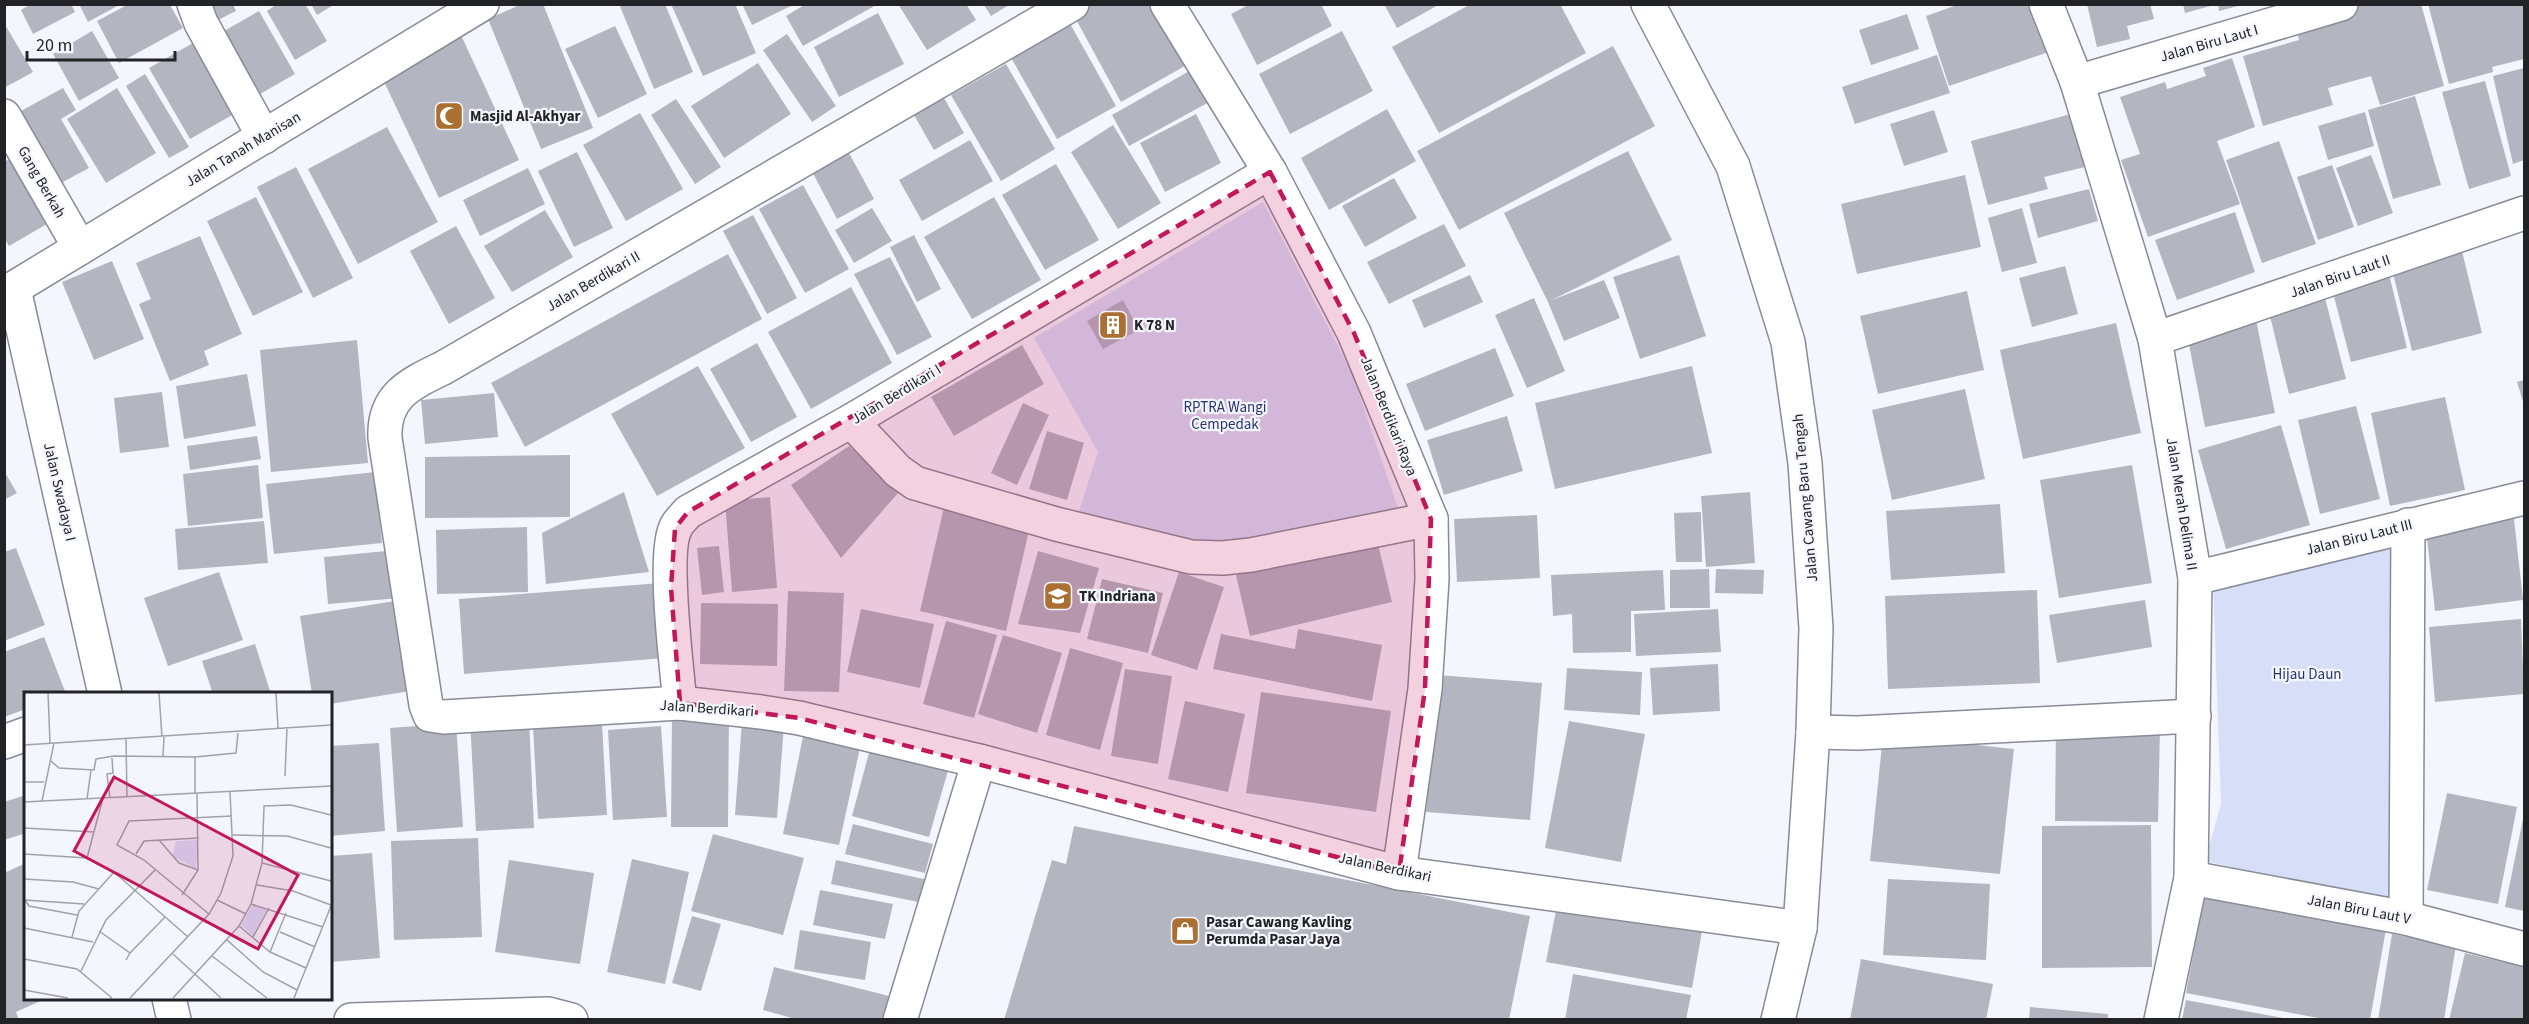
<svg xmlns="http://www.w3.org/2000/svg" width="2529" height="1024" viewBox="0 0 2529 1024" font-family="'Source Sans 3',sans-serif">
<rect width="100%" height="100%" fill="#f4f6fd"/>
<g fill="#d7dff8">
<polygon points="1263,202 1352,373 1401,517 1219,552 1076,520 1098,452 1034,338"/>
<polygon points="2396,542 2402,907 2205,861 2221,804 2213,582"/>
</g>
<g fill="#b3b6c1">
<polygon points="31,4 71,4 75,12 33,34 21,10"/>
<polygon points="79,4 121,4 88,22"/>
<polygon points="202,4 233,4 236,11 212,23"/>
<polygon points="277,4 305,4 327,41 295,60 267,11"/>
<polygon points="311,4 335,4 317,15"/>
<polygon points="522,4 543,4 593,128 541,149 488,19"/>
<polygon points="619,4 665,4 693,72 654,89"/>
<polygon points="671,4 735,4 756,53 703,76"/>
<polygon points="742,4 795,4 752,25"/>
<polygon points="806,4 878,4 803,46 786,16"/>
<polygon points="898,4 966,4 976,20 927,50"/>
<polygon points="1086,4 1152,4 1185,66 1121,102 1072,12"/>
<polygon points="1250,4 1321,4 1332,26 1257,65 1231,14"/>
<polygon points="1384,4 1440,4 1397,28"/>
<polygon points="1471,4 1560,4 1586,53 1439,133 1392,47"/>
<polygon points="1960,4 2033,4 2049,52 1949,86 1926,16"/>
<polygon points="2087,4 2150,4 2154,19 2127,26 2130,39 2097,47"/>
<polygon points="2183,4 2214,4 2214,5 2185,13"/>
<polygon points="2218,4 2242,4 2242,5 2219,11"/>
<polygon points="2363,4 2421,4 2444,86 2380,105 2371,76 2328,88 2333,105 2263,126 2243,56 2299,40 2295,24"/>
<polygon points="2428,4 2524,4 2524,59 2492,67 2493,72 2449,84"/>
<polygon points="127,5 170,5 183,28 119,63 97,21"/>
<polygon points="984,5 1009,5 991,16"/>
<polygon points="259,11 295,74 248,101 212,38"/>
<polygon points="878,13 904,64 839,97 814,47"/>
<polygon points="1907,14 1919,49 1871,65 1859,30"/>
<polygon points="1068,20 1116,106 1057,139 1009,54"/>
<polygon points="4,23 33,72 4,88"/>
<polygon points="615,26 647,94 598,118 565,49"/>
<polygon points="92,31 119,78 79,101 53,54"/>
<polygon points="1342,31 1373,91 1290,134 1259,74"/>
<polygon points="460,33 519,160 439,198 379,71"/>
<polygon points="787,34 836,106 812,122 763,50"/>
<polygon points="200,39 241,110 190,139 149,68"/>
<polygon points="1613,46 1655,126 1459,230 1417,151"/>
<polygon points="1937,55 1950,93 1855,124 1842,87"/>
<polygon points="2232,58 2255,127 2217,141 2240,204 2148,237 2121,160 2140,154 2120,97 2165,82 2167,89 2206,76 2203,68"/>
<polygon points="758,63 791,114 724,158 691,106"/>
<polygon points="1006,64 1055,149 1001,181 951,95"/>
<polygon points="2524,68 2524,160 2513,164 2493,76"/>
<polygon points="1193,69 1211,101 1129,146 1112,115"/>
<polygon points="145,74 189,147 169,158 126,86"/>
<polygon points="2485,81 2511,176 2469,189 2442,92"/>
<polygon points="936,84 964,133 934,150 906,101"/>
<polygon points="63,88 76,110 61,119 89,168 48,190 8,118"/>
<polygon points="117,88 156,153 106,183 67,119"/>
<polygon points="2415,96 2441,185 2393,199 2368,110"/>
<polygon points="676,99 721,167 695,184 651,115"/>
<polygon points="1387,109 1416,161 1329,210 1301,158"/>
<polygon points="1934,110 1948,152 1904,166 1890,124"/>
<polygon points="2365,112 2374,146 2328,160 2318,126"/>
<polygon points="640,113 683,189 626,221 583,145"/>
<polygon points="1196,114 1221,163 1165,192 1140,143"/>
<polygon points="2071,114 2085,167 2044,177 2048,189 1988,205 1971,141"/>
<polygon points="1113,125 1161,203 1118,229 1071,152"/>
<polygon points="387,127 438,222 358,264 308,169"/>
<polygon points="970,140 993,181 922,221 899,180"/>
<polygon points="2279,141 2316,244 2262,263 2226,160"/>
<polygon points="843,142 874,199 837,219 807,162"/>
<polygon points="1628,151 1672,240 1552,300 1604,280 1620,318 1564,341 1548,302 1504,213"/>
<polygon points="22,152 59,217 9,246 4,238 4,162"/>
<polygon points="577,152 613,228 574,247 538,171"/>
<polygon points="2371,155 2393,213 2358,226 2336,168"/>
<polygon points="1056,164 1099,240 1045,270 1002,195"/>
<polygon points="2332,165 2354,227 2318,240 2297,177"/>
<polygon points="296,167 353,278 313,298 257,187"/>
<polygon points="528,168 545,204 480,236 463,200"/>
<polygon points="1965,175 1981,247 1857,274 1841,204"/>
<polygon points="1394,178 1417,218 1365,247 1342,206"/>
<polygon points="803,185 849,269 805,293 759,209"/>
<polygon points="2089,189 2098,221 2038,238 2029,204"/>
<polygon points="256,197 303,292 253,316 207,221"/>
<polygon points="994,197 1041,280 972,319 924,237"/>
<polygon points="872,208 892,241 854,263 835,230"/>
<polygon points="2022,208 2037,263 2002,272 1988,218"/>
<polygon points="545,210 573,257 512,292 484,246"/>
<polygon points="2235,212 2255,272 2177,300 2155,240"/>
<polygon points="753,215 797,298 767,314 723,231"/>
<polygon points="1444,224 1466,266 1389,304 1367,262"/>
<polygon points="456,226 495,298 449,324 410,251"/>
<polygon points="914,235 941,289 917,302 890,247"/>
<polygon points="200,236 242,334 204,351 209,365 170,381 139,304 151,299 136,263"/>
<polygon points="2460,243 2482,333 2412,351 2390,261"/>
<polygon points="728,254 762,319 525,447 491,383"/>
<polygon points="1679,255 1706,336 1640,359 1613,277"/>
<polygon points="890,257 932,337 897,355 854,274"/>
<polygon points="112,261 144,339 94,360 62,282"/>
<polygon points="2065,266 2078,314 2032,327 2019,278"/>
<polygon points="2388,270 2407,348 2351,362 2331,285"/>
<polygon points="1470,275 1483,302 1424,328 1412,300"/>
<polygon points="851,287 892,363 811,409 768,332"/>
<polygon points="1967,291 1984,370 1878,394 1860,316"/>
<polygon points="1534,298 1565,371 1527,388 1495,315"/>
<polygon points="2325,298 2346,379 2289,394 2269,312"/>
<polygon points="1123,300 1139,330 1103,349 1087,321"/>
<polygon points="2255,315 2275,413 2205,427 2186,329"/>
<polygon points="2116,323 2141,433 2023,459 2000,350"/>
<polygon points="357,340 368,463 271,472 260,350"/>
<polygon points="757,343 797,417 751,442 710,369"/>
<polygon points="1022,345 1044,384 954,436 931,397"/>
<polygon points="1495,348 1514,396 1425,431 1406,384"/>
<polygon points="698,366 745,448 657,496 611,414"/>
<polygon points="1692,366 1712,453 1555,489 1535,403"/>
<polygon points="247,374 256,426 184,439 176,386"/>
<polygon points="2524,380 2524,405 2517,382"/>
<polygon points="1965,389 1985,479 1892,500 1872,410"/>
<polygon points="162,392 169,447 120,453 114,398"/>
<polygon points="494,393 498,437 425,444 421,400"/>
<polygon points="2445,397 2465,490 2390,506 2371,413"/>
<polygon points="1023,403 1049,415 1017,485 991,473"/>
<polygon points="2356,406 2380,499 2320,514 2298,420"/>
<polygon points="1507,416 1523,471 1444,495 1427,440"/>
<polygon points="2281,425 2310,525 2226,549 2198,450"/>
<polygon points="1047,431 1084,443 1067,500 1029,489"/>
<polygon points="257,436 261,459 190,470 187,446"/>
<polygon points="849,446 899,492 841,558 791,485"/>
<polygon points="570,455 570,517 425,518 425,457"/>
<polygon points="258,465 263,518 188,526 183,474"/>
<polygon points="2132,465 2152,583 2059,598 2040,480"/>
<polygon points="4,471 17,493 4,500"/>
<polygon points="375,472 382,543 274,554 266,484"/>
<polygon points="624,492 649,572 546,584 542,533"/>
<polygon points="1750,492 1755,563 1706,567 1701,496"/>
<polygon points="770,497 777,588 732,592 725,501"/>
<polygon points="2000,504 2005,573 1891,580 1886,511"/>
<polygon points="944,507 1030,526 1006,631 920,611"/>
<polygon points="1701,512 1702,562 1676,562 1674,513"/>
<polygon points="1537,515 1540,578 1457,582 1454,519"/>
<polygon points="2514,519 2523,600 2435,611 2426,529"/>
<polygon points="264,521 268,563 178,570 175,529"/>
<polygon points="527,527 528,592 437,594 436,530"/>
<polygon points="1377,540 1392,602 1250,636 1236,575"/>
<polygon points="719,546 724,592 702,595 697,548"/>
<polygon points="16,548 45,625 4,641 4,552"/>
<polygon points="397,550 401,598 328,604 324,557"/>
<polygon points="1038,551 1099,568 1080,633 1018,624"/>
<polygon points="1709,569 1710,608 1670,608 1670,570"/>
<polygon points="1716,569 1764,570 1763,594 1715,593"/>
<polygon points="1663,570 1665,610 1631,611 1631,652 1573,653 1572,614 1553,616 1551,575"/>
<polygon points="219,572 243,640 168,666 144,598"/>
<polygon points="1179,572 1224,587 1197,670 1151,655"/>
<polygon points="1102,579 1163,593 1148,653 1087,639"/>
<polygon points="660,583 665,658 464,674 459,599"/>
<polygon points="2037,590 2040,683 1888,689 1885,596"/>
<polygon points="788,591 844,593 839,692 784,691"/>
<polygon points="2145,600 2152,647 2057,663 2049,615"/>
<polygon points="395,601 410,691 330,704 330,694 312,694 300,616"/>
<polygon points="701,603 778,604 777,666 700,664"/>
<polygon points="861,609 934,624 920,688 847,672"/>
<polygon points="1718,609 1721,652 1636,656 1634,614"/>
<polygon points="2521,619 2524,694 2435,702 2429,627"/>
<polygon points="946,621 997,635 974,718 923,704"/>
<polygon points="1298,629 1382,645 1372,701 1213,669 1221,634 1295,649"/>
<polygon points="1003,635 1062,653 1037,733 978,714"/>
<polygon points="44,637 66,694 26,694 26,709 4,717 4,652"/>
<polygon points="255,644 271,694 213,694 202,661"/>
<polygon points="1070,648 1123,663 1100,750 1046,735"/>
<polygon points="1718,664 1720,711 1653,715 1650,668"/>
<polygon points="1567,668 1642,672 1640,715 1564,710"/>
<polygon points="1125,669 1172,676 1158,764 1111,756"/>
<polygon points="1437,675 1542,683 1530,820 1426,812"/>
<polygon points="1261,692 1391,711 1376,812 1246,793"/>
<polygon points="1185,701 1245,714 1228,792 1168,779"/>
<polygon points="672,712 729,713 728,827 671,827"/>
<polygon points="529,718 534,828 476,831 470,720"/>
<polygon points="742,721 784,724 777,818 735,815"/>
<polygon points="1569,721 1645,734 1621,862 1545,848"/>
<polygon points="456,723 463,827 397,832 390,728"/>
<polygon points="602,723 607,815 538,819 533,726"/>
<polygon points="661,726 667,817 613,820 608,730"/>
<polygon points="2056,727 2160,728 2158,822 2055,821"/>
<polygon points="804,732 861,743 839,845 783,834"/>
<polygon points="1883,735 2014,749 2000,874 1870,861"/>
<polygon points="873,738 951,760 929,837 852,816"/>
<polygon points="379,743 385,831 330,836 330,746"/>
<polygon points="2447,793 2517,807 2498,904 2427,890"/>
<polygon points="26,795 26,833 4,840 4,802"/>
<polygon points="2523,819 2524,820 2524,911 2505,907"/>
<polygon points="853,824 933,844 925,873 845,854"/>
<polygon points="2151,825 2152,967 2042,968 2042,826"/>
<polygon points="1074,826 1530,916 1509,1020 1004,1020 1052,860 1066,864"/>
<polygon points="713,834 804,858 783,935 691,911"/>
<polygon points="478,838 482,937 394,940 391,841"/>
<polygon points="372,853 380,958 330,962 330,856"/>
<polygon points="632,859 689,872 665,984 607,972"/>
<polygon points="509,860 594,873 580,964 495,952"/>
<polygon points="836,860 933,881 928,904 831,884"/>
<polygon points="26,863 26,998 47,998 16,1012 19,1020 4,1020 4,873"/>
<polygon points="1888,879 1990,884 1986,960 1883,955"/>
<polygon points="820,890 893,904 885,939 813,925"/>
<polygon points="2204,896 2386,929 2370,1020 2329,1020 2186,993"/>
<polygon points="1557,905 1702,931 1692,988 1546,962"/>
<polygon points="692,916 721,924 701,991 672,983"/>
<polygon points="800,930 871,942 865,980 794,969"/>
<polygon points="2392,934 2456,945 2444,1020 2378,1020"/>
<polygon points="2465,953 2524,967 2524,1020 2449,1020"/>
<polygon points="1861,959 1993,984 1986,1020 1850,1020"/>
<polygon points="774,967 889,996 882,1020 799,1020 763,1010"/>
<polygon points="1573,974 1691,995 1686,1020 1565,1020"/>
<polygon points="2186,1000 2283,1018 2283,1020 2182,1020"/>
<polygon points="2030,1007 2108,1014 2108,1020 2029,1020"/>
</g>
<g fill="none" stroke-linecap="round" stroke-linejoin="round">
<g stroke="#888c96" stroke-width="36">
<g id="minor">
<polyline points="194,4 201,23 264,137"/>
<path d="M1072 4 443 368C410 384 383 396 385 438L426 705 430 715 444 717 680 703 761 712 799 718 979 761 1399 873 1800 928"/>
<polyline points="1167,4 1270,172 1354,333 1431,519 1432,579 1425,689 1399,873"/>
<polyline points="2046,4 2077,82 2155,339 2195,578 2191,878 2161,1020"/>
<polyline points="2077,82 2341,4"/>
<polyline points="4,116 80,248"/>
<polyline points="14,289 105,694"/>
<polyline points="4,294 482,4"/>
<polyline points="2155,339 2524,213"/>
<polyline points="851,421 898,471 915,483 1056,524 1191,557 1223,558 1251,555 1431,519"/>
<polyline points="2195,578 2524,498"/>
<path d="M680 703C677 670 662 552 676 527 678 522 684 517 688 512L851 421 1270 172"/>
<polyline points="1813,732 1858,733 2194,716"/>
<polyline points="4,742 26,734"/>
<polyline points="2191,878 2406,918 2524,949"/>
<polyline points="2406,918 2408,525"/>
<polyline points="169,998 174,1020"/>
<polyline points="351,1020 548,1014 571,1020"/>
<polyline points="900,1020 979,761"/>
</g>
</g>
<g stroke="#888c96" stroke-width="36">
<polyline id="tertiary" points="1648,4 1733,166 1788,342 1805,463 1816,628 1813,732 1800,928 1778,1020"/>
</g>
<use href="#minor" stroke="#fff" stroke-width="33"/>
<use href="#tertiary" stroke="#fff" stroke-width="33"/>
</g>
<path fill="#c2185b" fill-opacity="0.2" stroke="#c2185b" stroke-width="4.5" stroke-dasharray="12 8" stroke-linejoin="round" d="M1270 172 1354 333 1431 519 1425 689 1399 873 799 718 680 703 671 588 675 528 688 512Z"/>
<defs>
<g id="mosque-square" transform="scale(1.5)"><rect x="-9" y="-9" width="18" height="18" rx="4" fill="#ac6f32" stroke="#f4f6fd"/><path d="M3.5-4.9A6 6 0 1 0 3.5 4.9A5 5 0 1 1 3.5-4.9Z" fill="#fff"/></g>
<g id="building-square" transform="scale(1.5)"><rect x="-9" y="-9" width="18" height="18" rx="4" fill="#ac6f32" stroke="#f4f6fd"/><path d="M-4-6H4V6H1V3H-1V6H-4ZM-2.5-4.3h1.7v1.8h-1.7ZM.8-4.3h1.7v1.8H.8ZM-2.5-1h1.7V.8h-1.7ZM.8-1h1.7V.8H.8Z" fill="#fff"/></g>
<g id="school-square" transform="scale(1.5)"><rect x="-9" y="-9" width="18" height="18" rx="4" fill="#ac6f32" stroke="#f4f6fd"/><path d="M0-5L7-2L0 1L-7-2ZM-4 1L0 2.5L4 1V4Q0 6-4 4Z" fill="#fff"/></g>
<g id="shop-square" transform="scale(1.5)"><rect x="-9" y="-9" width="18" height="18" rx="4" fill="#ac6f32" stroke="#f4f6fd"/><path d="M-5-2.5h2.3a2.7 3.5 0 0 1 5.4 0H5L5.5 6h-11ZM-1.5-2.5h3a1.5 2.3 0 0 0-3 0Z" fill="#fff"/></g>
</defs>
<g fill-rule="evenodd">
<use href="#mosque-square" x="449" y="116"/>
<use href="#building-square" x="1113" y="325"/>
<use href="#school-square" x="1058" y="596"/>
<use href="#shop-square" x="1185" y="931"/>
</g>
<g text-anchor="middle" stroke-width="4.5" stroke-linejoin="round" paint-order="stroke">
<g font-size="15" fill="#222327" stroke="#f4f6fd">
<text transform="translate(2209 43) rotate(-16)" y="5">Jalan Biru Laut I</text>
<text transform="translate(243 149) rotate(-31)" y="5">Jalan Tanah Manisan</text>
<text transform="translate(42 182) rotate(60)" y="5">Gang Berkah</text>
<text transform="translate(2340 276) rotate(-19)" y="5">Jalan Biru Laut II</text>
<text transform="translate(593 281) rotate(-30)" y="5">Jalan Berdikari II</text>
<text transform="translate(896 394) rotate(-31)" y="5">Jalan Berdikari I</text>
<text transform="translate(1389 416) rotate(68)" y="5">Jalan Berdikari Raya</text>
<text transform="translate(60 492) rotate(77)" y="5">Jalan Swadaya I</text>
<text transform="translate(1805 498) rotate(-95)" y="5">Jalan Cawang Baru Tengah</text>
<text transform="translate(2182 504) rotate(81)" y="5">Jalan Merah Delima II</text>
<text transform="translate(2359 537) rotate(-14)" y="5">Jalan Biru Laut III</text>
<text transform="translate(707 708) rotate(4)" y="5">Jalan Berdikari</text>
<text transform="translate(1385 867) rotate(12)" y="5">Jalan Berdikari</text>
<text transform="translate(2359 909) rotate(11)" y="5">Jalan Biru Laut V</text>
</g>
<g font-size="15" font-weight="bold" fill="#222327" stroke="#f4f6fd" text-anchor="start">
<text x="470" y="121">Masjid Al-Akhyar</text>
<text x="1134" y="330">K 78 N</text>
<text x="1079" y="601">TK Indriana</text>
<text x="1206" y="927">Pasar Cawang Kavling<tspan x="1206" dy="17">Perumda Pasar Jaya</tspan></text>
</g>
<g font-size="15" fill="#2a346f" stroke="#f4f6fd">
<text x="1225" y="412">RPTRA Wangi<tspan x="1225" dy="17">Cempedak</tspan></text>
<text x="2307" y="679">Hijau Daun</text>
</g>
</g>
<g transform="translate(24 692)">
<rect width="308" height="308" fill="#f4f6fd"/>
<path d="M174 148 172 177 148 164 152 149ZM228 213 243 217 229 244 217 233Z" fill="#d7dff8"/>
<path fill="none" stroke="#a0a2a7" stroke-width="1.5" d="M24 1 26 51M135 1 138 45M252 1 254 36M102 47 103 105M0 53 307 33M139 64 140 45M171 65 212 61 214 41M27 69 35 76 70 78 72 67 90 64 171 65V101M261 84 263 35M0 90H20M86 106 83 82 89 81 88 66M63 107 67 78M18 109 30 51M0 110 307 94M0 136 70 140M209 143 263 144 307 156M135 148 155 171 174 178M0 162 63 166 90 180 164 245M112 162 120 149 175 146M63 166 79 106M238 171 307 189M0 187 49 190 75 197M233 193 269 199 307 213M158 203 174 178 173 101M0 208 60 212M1 208 5 214 53 223M193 208 222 222M227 212 299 235M185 222 120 168 93 153 105 129 208 124M215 234 246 260 282 276M0 236 69 250M75 239 106 261 102 268M256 240 291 255M48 245 55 219 90 180M229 245 245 216M203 248 239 280 273 298M246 260 262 221M106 261 141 225M149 262 197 306M188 264 243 306M0 267 53 277 88 306M57 279 82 228 131 178M0 298 44 306M106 306 185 222 197 201 209 164 206 100M149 306 215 234 227 212 238 171 240 114 267 113 307 123M270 306 307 214"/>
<path fill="#c2185b" fill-opacity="0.15" stroke="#c2185b" stroke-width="3" d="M90 85 274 183 234 257 50 159Z"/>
<rect width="308" height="308" fill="none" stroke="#222327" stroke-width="3"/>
</g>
<rect width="2529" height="1024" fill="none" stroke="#222327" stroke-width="12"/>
<path d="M27 51v9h148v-9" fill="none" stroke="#222327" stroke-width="3"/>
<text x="36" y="51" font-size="18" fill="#222327" stroke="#f4f6fd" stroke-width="4.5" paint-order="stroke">20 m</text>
</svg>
